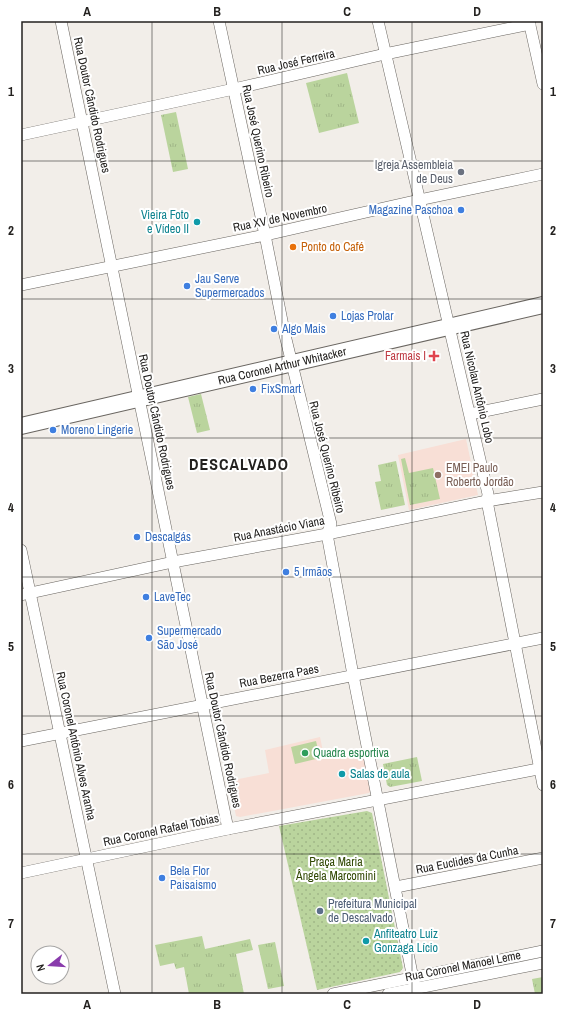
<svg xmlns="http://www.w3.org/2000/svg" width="564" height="1015" viewBox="0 0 564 1015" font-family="'Archivo Narrow',sans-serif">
<defs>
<pattern id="grass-tufts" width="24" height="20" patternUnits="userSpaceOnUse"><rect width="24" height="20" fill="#bad49d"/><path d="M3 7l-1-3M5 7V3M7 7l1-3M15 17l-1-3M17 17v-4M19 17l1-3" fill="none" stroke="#a0b687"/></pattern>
<pattern id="park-dots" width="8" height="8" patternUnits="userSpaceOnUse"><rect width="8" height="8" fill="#bad49d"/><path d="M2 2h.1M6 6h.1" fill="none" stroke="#a0b687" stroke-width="1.8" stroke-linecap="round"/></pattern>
</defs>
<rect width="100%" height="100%" fill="#f2eee9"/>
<g fill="#f8dfd6">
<polygon points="466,439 478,495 409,510 398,455"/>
<polygon points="320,737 324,756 364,748 372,790 369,793 240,817 236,816 229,781 269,773 265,750"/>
</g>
<g fill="url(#grass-tufts)">
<polygon points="347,73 359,123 319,133 306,83"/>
<polygon points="176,112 188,169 173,172 161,115"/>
<polygon points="201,394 210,430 197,433 188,397"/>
<polygon points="405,458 409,473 433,468 440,499 410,505 401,459"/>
<polygon points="396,461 405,505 381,510 375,482 381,481 378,465"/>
<polygon points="417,757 422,781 390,787 387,785 383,764"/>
<polygon points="202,936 205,949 250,939 253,950 236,954 244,994 189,994 184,967 176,969 174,963 160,966 155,945"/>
<polygon points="275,942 284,986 268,989 258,945"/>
<polygon points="543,977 543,994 535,994 532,979"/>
</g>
<polygon fill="url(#park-dots)" points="367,811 372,813 403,968 400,972 317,990 279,826"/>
<polygon fill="#bad49d" points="316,741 320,758 295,764 291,747"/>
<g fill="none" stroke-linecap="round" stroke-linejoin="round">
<g stroke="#696560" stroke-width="12">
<g id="minor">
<polyline points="61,21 228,829"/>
<polyline points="219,21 265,235 284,331 331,524 327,534 353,675 416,994"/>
<polyline points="378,21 488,494 487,501 543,785"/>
<polyline points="529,21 543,84"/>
<polyline points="21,135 234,89 385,54 530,24"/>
<polyline points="21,285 265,235 419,200 543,174"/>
<polyline points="470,414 543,399"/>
<polyline points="21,550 115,994"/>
<polyline points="21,595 173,562 327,534 487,501 543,492"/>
<polyline points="21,741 543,638"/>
<polyline points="21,873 228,829 543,768"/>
<polyline points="396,887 543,858"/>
<polyline points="333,994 543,951"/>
<polyline points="388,994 543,963"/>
</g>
</g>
<g stroke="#696560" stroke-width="18">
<polyline id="secondary" points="21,426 543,305"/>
</g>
<use href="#minor" stroke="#fff" stroke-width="11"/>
<use href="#secondary" stroke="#fff" stroke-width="16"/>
</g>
<path fill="none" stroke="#23211f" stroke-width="1" stroke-opacity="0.55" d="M152 21V994M282 21V994M412 21V994M21 161H543M21 299H543M21 438H543M21 577H543M21 716H543M21 854H543"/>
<circle fill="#6b7280" stroke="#fff" stroke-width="1.5" cx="461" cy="172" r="4"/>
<g fill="#3f7fe0" stroke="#fff" stroke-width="1.5">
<circle cx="461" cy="210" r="4"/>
<circle cx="187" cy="286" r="4"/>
<circle cx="333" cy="316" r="4"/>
<circle cx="274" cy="329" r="4"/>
<circle cx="253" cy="389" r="4"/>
<circle cx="53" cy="430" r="4"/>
<circle cx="137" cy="537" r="4"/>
<circle cx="286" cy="572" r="4"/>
<circle cx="146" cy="597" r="4"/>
<circle cx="149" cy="638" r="4"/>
<circle cx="162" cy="878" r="4"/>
</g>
<g fill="#0f9aa8" stroke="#fff" stroke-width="1.5">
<circle cx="197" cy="222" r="4"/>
<circle cx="342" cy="774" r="4"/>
<circle cx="366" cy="941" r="4"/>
</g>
<circle fill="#e8710a" stroke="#fff" stroke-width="1.5" cx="293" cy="247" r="4"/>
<path fill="#e0444e" stroke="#fff" stroke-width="1.5" d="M432 350h4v4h4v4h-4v4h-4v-4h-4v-4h4z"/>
<circle fill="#8d6e63" stroke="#fff" stroke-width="1.5" cx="438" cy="475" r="4"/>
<circle fill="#2e9e5b" stroke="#fff" stroke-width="1.5" cx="305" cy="753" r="4"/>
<circle fill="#5c6f8a" stroke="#fff" stroke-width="1.5" cx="320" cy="911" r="4"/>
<g text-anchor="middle" stroke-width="4" stroke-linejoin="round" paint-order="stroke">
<g font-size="12" fill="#23211f" stroke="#fff">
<text transform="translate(296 62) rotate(-13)" y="4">Rua José Ferreira</text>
<text transform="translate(92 105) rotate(78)" y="4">Rua Doutor Cândido Rodrigues</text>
<text transform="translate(258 141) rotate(78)" y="4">Rua José Querino Ribeiro</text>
<text transform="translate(280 218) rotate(-12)" y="4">Rua XV de Novembro</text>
<text transform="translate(282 366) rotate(-13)" y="4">Rua Coronel Arthur Whitacker</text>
<text transform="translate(477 387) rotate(77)" y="4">Rua Nicolau Antônio Lobo</text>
<text transform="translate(157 422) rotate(78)" y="4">Rua Doutor Cândido Rodrigues</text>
<text transform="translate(327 457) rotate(76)" y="4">Rua José Querino Ribeiro</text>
<text transform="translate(279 529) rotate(-11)" y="4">Rua Anastácio Viana</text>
<text transform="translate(279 676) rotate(-11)" y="4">Rua Bezerra Paes</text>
<text transform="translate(223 740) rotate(78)" y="4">Rua Doutor Cândido Rodrigues</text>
<text transform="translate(76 746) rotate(78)" y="4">Rua Coronel Antônio Alves Aranha</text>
<text transform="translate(161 830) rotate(-12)" y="4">Rua Coronel Rafael Tobias</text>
<text transform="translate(467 860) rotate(-11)" y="4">Rua Euclides da Cunha</text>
<text transform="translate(463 966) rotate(-11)" y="4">Rua Coronel Manoel Leme</text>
</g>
<g font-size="12" fill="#5b616d" stroke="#fff" text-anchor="end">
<text x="453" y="169">Igreja Assembleia<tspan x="453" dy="14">de Deus</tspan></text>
</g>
<g font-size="12" fill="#366cbe" stroke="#fff" text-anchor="start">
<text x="453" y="214" text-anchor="end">Magazine Paschoa</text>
<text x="195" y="283">Jau Serve<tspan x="195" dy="14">Supermercados</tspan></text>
<text x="341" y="320">Lojas Prolar</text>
<text x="282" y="333">Algo Mais</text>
<text x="261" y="393">FixSmart</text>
<text x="61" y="434">Moreno Lingerie</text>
<text x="145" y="541">Descalgás</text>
<text x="294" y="576">5 Irmãos</text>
<text x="154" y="601">LaveTec</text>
<text x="157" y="635">Supermercado<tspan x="157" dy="14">São José</tspan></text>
<text x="170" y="875">Bela Flor<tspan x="170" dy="14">Paisaismo</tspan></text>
</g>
<g font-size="12" fill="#0d838f" stroke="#fff" text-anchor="start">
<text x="189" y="219" text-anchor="end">Vieira Foto<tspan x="189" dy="14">e Vídeo II</tspan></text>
<text x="350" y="778">Salas de aula</text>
<text x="374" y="938">Anfiteatro Luiz<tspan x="374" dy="14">Gonzaga Lício</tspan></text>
</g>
<g font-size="12" fill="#c56008" stroke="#fff" text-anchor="start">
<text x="301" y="251">Ponto do Café</text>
</g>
<g font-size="12" fill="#be3a42" stroke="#fff" text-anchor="end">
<text x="426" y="360">Farmais I</text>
</g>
<g font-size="12" fill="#785e54" stroke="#fff" text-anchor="start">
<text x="446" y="472">EMEI Paulo<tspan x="446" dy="14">Roberto Jordão</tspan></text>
</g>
<g font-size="12" fill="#27864d" stroke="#fff" text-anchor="start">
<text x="313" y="757">Quadra esportiva</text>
</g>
<g font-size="12" fill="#304702" stroke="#fff">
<text x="336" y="866">Praça Maria<tspan x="336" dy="14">Ângela Marcomini</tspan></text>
</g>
<g font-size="12" fill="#4e5e75" stroke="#fff" text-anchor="start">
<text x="328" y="908">Prefeitura Municipal<tspan x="328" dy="14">de Descalvado</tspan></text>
</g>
<g font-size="16" font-weight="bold" letter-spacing="1" fill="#23211f" stroke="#fff">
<text x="239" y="470">DESCALVADO</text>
</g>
</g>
<rect width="564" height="1015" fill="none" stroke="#ffffff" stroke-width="44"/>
<g transform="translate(50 965) rotate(253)"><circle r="19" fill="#ffffff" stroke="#a7a6a5"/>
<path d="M0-3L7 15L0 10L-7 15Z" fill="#893bac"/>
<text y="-6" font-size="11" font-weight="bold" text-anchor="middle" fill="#23211f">N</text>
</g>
<rect x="22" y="22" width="520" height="971" fill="none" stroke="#23211f" stroke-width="1.5"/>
<g font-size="13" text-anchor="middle" font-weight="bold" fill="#23211f">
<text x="87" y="16">A</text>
<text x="217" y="16">B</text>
<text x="347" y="16">C</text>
<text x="477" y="16">D</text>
<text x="11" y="96">1</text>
<text x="553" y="96">1</text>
<text x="11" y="235">2</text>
<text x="553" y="235">2</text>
<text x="11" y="373">3</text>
<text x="553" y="373">3</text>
<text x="11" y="512">4</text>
<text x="553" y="512">4</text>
<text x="11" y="651">5</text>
<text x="553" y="651">5</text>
<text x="11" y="789">6</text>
<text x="553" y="789">6</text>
<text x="11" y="928">7</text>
<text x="553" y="928">7</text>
<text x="87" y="1009">A</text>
<text x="217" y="1009">B</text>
<text x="347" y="1009">C</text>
<text x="477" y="1009">D</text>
</g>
</svg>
